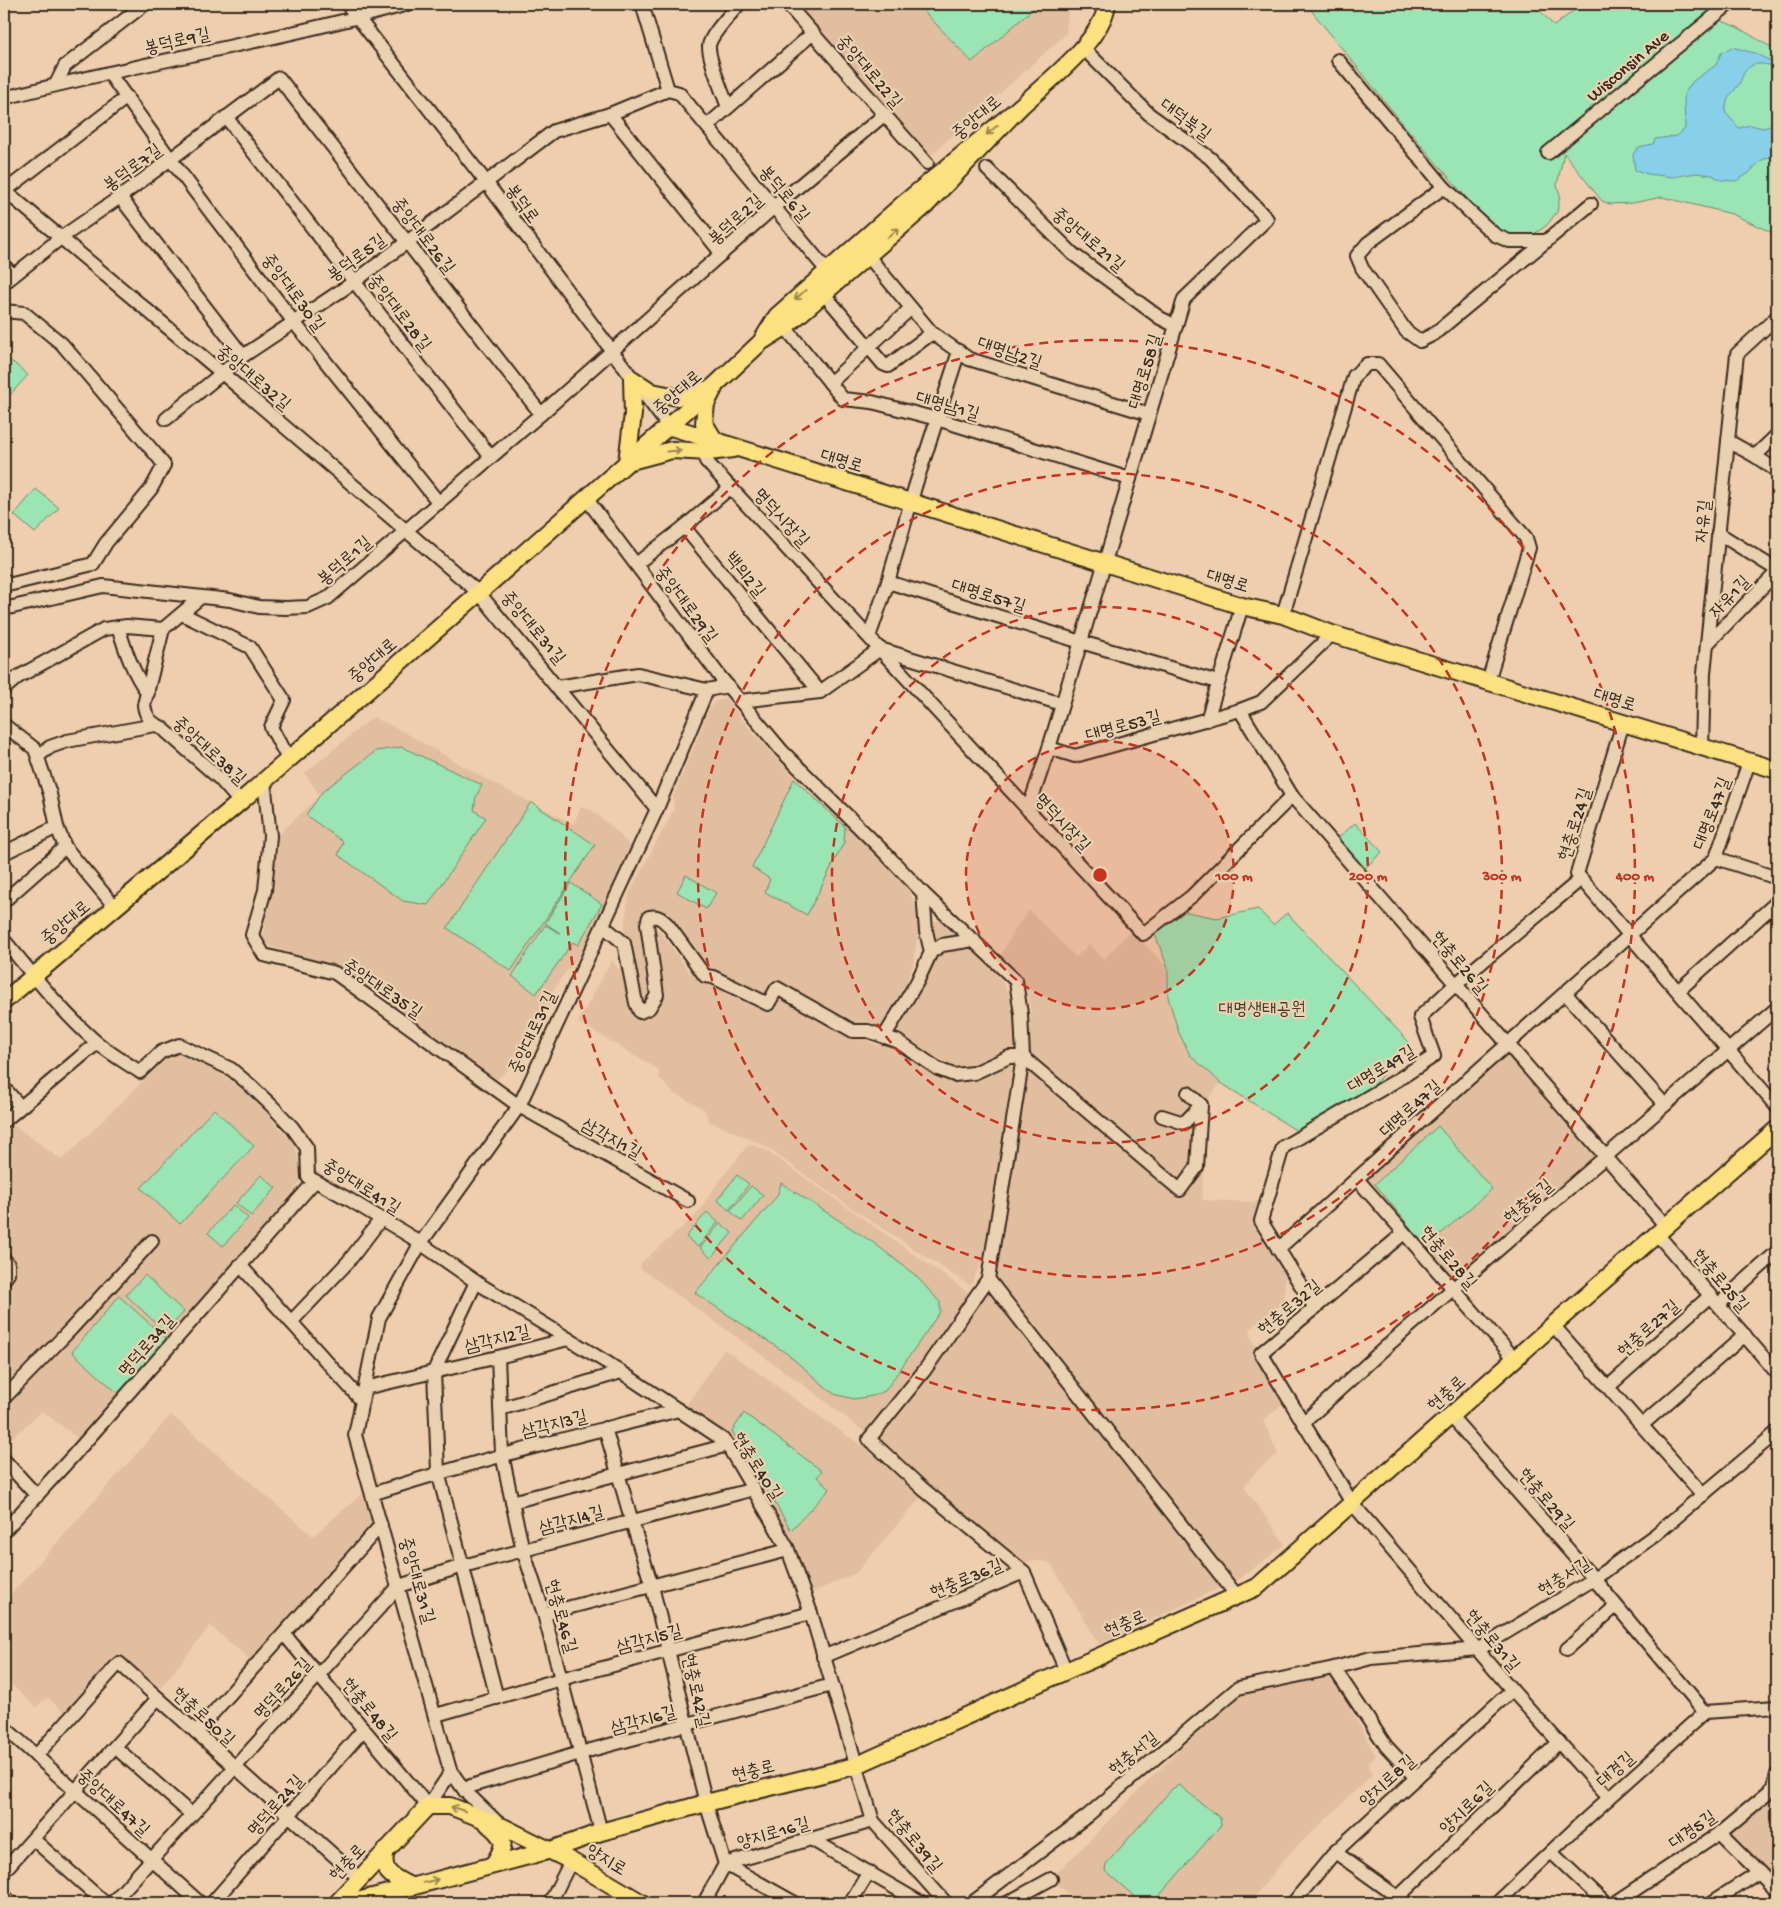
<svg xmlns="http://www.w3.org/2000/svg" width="1781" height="1907" viewBox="0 0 1781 1907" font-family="'Gochi Hand','Poor Story',sans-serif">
<rect width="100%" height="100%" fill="#eeceae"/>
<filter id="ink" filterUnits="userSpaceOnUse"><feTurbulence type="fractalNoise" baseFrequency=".02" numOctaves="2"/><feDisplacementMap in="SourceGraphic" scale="10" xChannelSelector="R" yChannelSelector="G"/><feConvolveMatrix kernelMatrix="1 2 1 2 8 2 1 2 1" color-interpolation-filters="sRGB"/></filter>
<g filter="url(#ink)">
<g fill="#e1be9f">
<polygon points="796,4 1069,4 1066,34 931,155"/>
<polygon points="726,698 752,732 790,772 899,875 909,888 920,921 913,964 902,997 883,1034 854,1030 772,985 765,1001 710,975 662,915 643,919 639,928 649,967 650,931 659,930 690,973 714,980 766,1011 778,995 876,1045 886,1039 922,978 929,926 933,923 939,920 948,925 987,962 1001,980 1009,995 1014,1009 1018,1034 1018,1045 1014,1061 1008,1114 988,1239 981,1263 970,1286 849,1206 763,1145 709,1121 704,1109 673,1093 660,1079 658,1069 578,1022 612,960 618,969 633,968 624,930 629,894 674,809 673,797 708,712 714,702"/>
<polygon points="373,717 402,731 493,783 573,824 581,807 591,810 610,825 634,850 589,945 562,977 548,997 549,1006 505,1072 497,1079 493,1078 425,1030 330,968 262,943 278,835 320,796 305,773"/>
<polygon points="1029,910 1076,957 1089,944 1104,959 1131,930 1168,968 1168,997 1179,1033 1190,1055 1221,1083 1209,1097 1202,1200 1259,1202 1255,1220 1285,1270 1284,1302 1250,1329 1252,1340 1285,1402 1263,1421 1278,1454 1258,1469 1244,1487 1285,1544 1241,1578 1099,1644 1050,1563 1039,1561 1030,1561 1025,1565 990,1537 904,1463 812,1391 640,1268 641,1263 697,1214 714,1188 749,1144 764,1149 969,1293 985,1293 995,1270 1000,1249 1028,1046 1031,1011 1025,984 1000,956 1017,926"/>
<polygon points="1508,1050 1601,1156 1454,1283 1365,1181"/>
<polygon points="176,1053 193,1058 224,1076 248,1092 295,1145 300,1169 300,1183 171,1343 84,1443 42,1411 4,1445 4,1131 12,1124 62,1160 168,1057"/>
<polygon points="724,1349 923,1489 922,1496 856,1573 804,1596 788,1550 725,1441 682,1412"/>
<polygon points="171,1415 313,1536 362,1494 374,1527 254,1662 210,1626 161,1688 120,1654 66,1714 47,1697 36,1707 4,1678 4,1602"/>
<polygon points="1329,1673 1335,1679 1376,1756 1368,1763 1373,1774 1288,1855 1249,1903 1079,1903 1051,1879 1238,1690"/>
<polygon points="1777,1794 1777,1882 1729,1835 1730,1830"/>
</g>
<g fill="#9be4b3" stroke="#6b8768">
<polygon points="917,4 1039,4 972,62"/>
<polygon points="1306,4 1534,4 1554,26 1582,4 1719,4 1707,15 1737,27 1769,46 1777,49 1777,235 1732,214 1662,197 1633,203 1610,204 1602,201 1564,153 1557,185 1560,196 1557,212 1546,226 1531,236 1511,237 1494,230 1404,125"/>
<polygon points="4,358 14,363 28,375 8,397 4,393"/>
<polygon points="36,489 59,508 35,533 14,515"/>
<polygon points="402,747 482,785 476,797 474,810 486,818 428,905 403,901 338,855 343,842 306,815 323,791 376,751"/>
<polygon points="794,779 845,827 844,842 807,915 765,892 770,879 752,867"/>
<polygon points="531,802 595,845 511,971 447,928"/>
<polygon points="1355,823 1382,852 1362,871 1336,840"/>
<polygon points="686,875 716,893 706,909 677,892"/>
<polygon points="571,883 602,904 578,945 573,942 536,994 512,976 545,925 560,933 545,923"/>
<polygon points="1258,909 1273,925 1287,913 1408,1041 1373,1087 1297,1131 1221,1083 1190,1055 1179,1033 1168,997 1168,968 1154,932 1182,911 1217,918"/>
<polygon points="214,1109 254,1146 180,1224 141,1188"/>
<polygon points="1438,1126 1492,1189 1426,1247 1375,1184"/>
<polygon points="261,1175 276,1188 251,1216 236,1203"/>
<polygon points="737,1175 749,1184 729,1210 717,1200"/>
<polygon points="781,1183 874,1243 915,1275 940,1302 940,1312 885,1391 873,1396 854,1399 834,1394 786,1353 695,1293 777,1196"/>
<polygon points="751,1186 763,1195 742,1221 730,1211"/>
<polygon points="233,1205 248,1218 223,1246 208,1233"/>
<polygon points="707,1212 718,1222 698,1247 686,1237"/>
<polygon points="720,1223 732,1233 711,1258 700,1248"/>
<polygon points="145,1275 184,1312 165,1332 126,1295"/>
<polygon points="119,1296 171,1343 123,1398 72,1352"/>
<polygon points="744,1413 822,1471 817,1477 830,1489 791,1530 732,1431"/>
<polygon points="1179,1785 1220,1818 1221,1825 1153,1903 1142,1903 1105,1871 1106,1864 1172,1789"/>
</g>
<path fill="#88d0e9" stroke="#698e98" d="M1732 47 1754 53 1777 64 1775 67C1764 63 1751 61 1744 73 1742 77 1741 81 1739 84 1730 97 1727 95 1725 112L1739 128 1751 125 1762 128 1777 125V123V154L1760 161 1749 173 1736 181 1721 180 1712 175 1696 173 1673 177 1648 174 1635 170 1633 154 1639 147 1653 144 1655 139 1676 136 1685 129 1684 94 1693 81 1716 65 1721 53Z"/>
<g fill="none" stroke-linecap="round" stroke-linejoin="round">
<g stroke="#3b2a1e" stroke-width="16">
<g id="minor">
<polyline points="347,4 486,182 668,426"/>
<polyline points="642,4 668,90"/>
<polyline points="787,4 927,163"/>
<polyline points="1338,60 1444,187 1475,217 1495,235 1509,241 1547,241"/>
<polyline points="109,73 171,160 293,321 439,503"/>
<polyline points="56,84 65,66 145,4"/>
<path d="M4 98C138 63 275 41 408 4"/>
<path d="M728 107C723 94 708 58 709 46 710 35 731 14 739 4"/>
<polyline points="610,114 722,254"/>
<polyline points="226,117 491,457"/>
<polyline points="707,126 813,33"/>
<polyline points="1548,153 1729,4"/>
<polyline points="987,169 1073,254 1160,318 1176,326"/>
<polyline points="1444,187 1368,243 1357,256 1362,268 1406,331 1420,341 1434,334 1591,204"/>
<polyline points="4,190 222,373 479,593 656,808 656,811 519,1106 420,1244 379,1318 355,1435 450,1770 465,1791 497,1822"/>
<polyline points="5,191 127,97"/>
<polyline points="120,197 243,356"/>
<polyline points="868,256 932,333 969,359 1149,414"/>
<polyline points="4,266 13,275"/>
<polyline points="4,283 62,237 120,197 279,78 541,414"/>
<polyline points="824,294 883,364 888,366 932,333"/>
<polyline points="4,311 24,313 62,344 158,457 164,465 151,489 106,543 93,564 8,585 4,580"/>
<polyline points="785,327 843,399 872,402 937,419 1130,479"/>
<polyline points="830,383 911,308"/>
<polyline points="166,419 243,356 354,282 554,131 610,114 668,90 679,93 833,278"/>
<polyline points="1728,441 1755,456 1777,471"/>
<polyline points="705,452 706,461 1143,934 1192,896 1292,796"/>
<polyline points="1755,456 1777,435"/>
<polyline points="586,498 721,678 782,751 886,854 923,893 1016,981 1021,1014 1023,1057 988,1279 924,1371 869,1439 923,1489 1024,1572 1066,1671"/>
<polyline points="684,527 820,692"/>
<polyline points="1718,533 1777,570"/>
<polyline points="636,564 684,527 731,487"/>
<polyline points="888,582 1081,642 1218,682"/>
<polyline points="4,609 103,586 230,600 259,607 285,608 308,607 328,598 541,414 774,207 885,114"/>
<polyline points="182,614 250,647 284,700 271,727 288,759"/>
<polyline points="1283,615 1354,376 1367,364 1378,364 1526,538 1529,548 1488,681"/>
<path d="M118 627C125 649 133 674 148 693"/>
<path d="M163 629 144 705C145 715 151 724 161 727L220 779 240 802"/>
<polyline points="869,637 888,582 915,487 959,351"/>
<polyline points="1707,644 1777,572"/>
<polyline points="557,687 638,674 707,690 728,686"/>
<polyline points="4,689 18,677 104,629 127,626 163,629 201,597"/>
<polyline points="740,701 820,692 880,649 1062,704"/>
<polyline points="1240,710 1292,796 1666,1226"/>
<polyline points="1207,720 1242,606"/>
<polyline points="1623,723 1577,874 1777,1107"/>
<polyline points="4,725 35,749 50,794 57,827 65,847 115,907"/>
<polyline points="1702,747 1704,673 1737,354 1777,317"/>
<polyline points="1049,748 1075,756 1240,710 1261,702 1332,634"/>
<polyline points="38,756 50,747 67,741 155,725"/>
<polyline points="264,780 270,836 265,890 252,935 264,955 335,973 519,1106 688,1201"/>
<polyline points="1028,810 1049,748 1184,299 1267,219 1210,158 1149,114 1083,48"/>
<polyline points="656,811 707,690"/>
<polyline points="4,853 57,827"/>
<polyline points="1716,858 1777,878"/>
<polyline points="4,901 65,847"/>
<path d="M603 926 624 943 636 1003 640 1012 649 1008 657 995 647 924 649 917C658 915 662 919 668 925L705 976 713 977 768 1004 777 988 853 1031H868L897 1041 938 1069 954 1075 974 1073 1009 1057H1023L1180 1190 1197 1167 1201 1105 1188 1093"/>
<path d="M4 940C33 975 61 1011 95 1041 109 1053 125 1062 140 1072L161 1052 179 1045 231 1069 250 1085 271 1105 292 1127 307 1148 308 1177 350 1200 413 1238 479 1284 606 1362 725 1441 787 1547 811 1613 873 1821 946 1903"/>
<polyline points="931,952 942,945 974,940"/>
<polyline points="1678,991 1777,902"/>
<polyline points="1565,993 1665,1105"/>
<polyline points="884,1037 917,982 931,952 926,931 923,893"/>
<polyline points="4,1088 20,1106"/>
<polyline points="1162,1116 1184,1123 1201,1105"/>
<polyline points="4,1121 97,1043"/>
<polyline points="1357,1179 1514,1358"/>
<polyline points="1404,1233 1261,1353 1352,1503 1512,1690 1609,1798"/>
<polyline points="1657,1234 1777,1373"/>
<polyline points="1278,1249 1716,858 1749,762"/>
<polyline points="4,1259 8,1264 8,1274 4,1279"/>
<polyline points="240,1265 362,1401"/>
<polyline points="988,1279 1237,1596"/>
<polyline points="476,1282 434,1371 438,1472 497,1698"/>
<polyline points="1719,1304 1777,1252"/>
<polyline points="1315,1308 1261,1221 1283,1147 1399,1079 1434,1056 1420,1017 1456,984 1581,879"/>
<polyline points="291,1322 348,1262 381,1219"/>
<polyline points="1553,1325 1703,1495"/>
<polyline points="498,1357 502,1454 512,1502 523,1550 544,1614 601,1832"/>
<polyline points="1608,1387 1711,1295"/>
<polyline points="365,1388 498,1357 568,1339"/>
<polyline points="4,1393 6,1396 71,1329 152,1241"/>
<polyline points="500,1409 621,1372"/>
<polyline points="1450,1415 1594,1579 1705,1712"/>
<polyline points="1303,1423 1387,1346 1777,1008"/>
<polyline points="1642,1425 1745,1335"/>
<polyline points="605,1428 632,1522 652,1586 706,1803 725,1864 795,1903"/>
<polyline points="4,1460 37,1496"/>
<path d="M372 1494C473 1461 576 1436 679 1410"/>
<polyline points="512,1502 728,1445"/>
<polyline points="4,1531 72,1457 314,1182"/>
<polyline points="544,1614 788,1550"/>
<polyline points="284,1634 428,1806 447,1778 450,1770"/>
<polyline points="1567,1649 1616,1606"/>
<polyline points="823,1657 1024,1572"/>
<polyline points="1334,1668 1386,1746 1416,1778"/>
<polyline points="436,1715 561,1679 811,1613"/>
<polyline points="4,1727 200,1903"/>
<polyline points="196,1732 381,1525"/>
<polyline points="115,1747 191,1814"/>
<polyline points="36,1756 119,1663 359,1878"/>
<polyline points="465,1791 471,1786 580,1753 832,1685"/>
<polyline points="1720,1833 1777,1890"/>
<polyline points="33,1839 105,1903"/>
<polyline points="811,1839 921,1903"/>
<polyline points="1335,1852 1406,1903"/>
<polyline points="1551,1852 1605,1903"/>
<polyline points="4,1871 158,1698"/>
<polyline points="4,1896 12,1903"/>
<polyline points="112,1903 399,1586 463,1566 754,1489"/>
<polyline points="212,1903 364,1729"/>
<polyline points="550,1903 571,1861"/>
<polyline points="704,1903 725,1864 873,1821"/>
<polyline points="850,1903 869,1872"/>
<polyline points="972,1903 1087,1816 1238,1688 1334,1668 1371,1658 1479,1649 1594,1579 1655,1535 1777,1432"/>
<polyline points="1007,1903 1051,1879"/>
<polyline points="1293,1903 1335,1852 1512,1690"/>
<polyline points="1392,1903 1559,1742"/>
<polyline points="1497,1903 1578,1826 1705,1712 1777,1707"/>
<polyline points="1615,1903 1720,1833 1774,1788 1777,1774"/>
<polyline points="1711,1903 1759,1872"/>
</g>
</g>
<g stroke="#3b2a1e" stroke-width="20">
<g id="major">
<path d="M1020 107C1047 82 1102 41 1107 4"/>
<polyline points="632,379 652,392 677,397 709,389"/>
<polyline points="632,380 633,414 627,462 672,450 709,452 733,449"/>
<polyline points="714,388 706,404 704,423 715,441"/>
<polyline points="668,426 1242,606 1283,615 1332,634 1777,770"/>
<polyline points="4,1001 240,802 424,641 713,387 761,342 785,327 925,206 1020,107 902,205 777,316 761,342"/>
<path d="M488 1824C507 1840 506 1845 493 1865"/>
<path d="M386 1850C380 1872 392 1877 410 1886"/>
<polyline points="337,1903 428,1806 450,1806 503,1827 571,1861 642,1903"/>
<polyline points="350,1903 551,1850 601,1832 706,1803 855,1766 1066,1671 1257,1587 1553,1325 1777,1129"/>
</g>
</g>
<use href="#minor" stroke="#ead1b2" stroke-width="12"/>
<use href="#major" stroke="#fbe180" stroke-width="16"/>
</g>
<defs><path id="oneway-shaft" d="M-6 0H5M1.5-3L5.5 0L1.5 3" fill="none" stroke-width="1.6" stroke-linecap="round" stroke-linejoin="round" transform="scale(1.25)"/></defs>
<g stroke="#9b864f">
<use href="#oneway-shaft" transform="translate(992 130) rotate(140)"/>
<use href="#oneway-shaft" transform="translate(893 233) rotate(-41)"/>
<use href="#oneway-shaft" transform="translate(800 295) rotate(138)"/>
<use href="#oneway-shaft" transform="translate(674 451) rotate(-4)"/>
<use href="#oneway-shaft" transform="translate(458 1809) rotate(-162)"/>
<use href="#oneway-shaft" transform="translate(431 1881) rotate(-14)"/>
</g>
</g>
<circle cx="1100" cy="875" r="134" fill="#c8321e" fill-opacity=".12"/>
<g fill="none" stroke="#c8321e" stroke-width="2.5" stroke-dasharray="9 6">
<circle cx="1100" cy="875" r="134"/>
<circle cx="1100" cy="875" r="268"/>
<circle cx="1100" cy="875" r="402"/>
<circle cx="1100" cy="875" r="535"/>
</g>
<g text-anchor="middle" stroke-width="4.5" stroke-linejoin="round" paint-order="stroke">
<g font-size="18" fill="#3b2a1e" stroke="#ead1b2">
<text transform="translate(177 40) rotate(-13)" y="6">봉덕로9길</text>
<text transform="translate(1627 65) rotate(-40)" y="6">Wisconsin Ave</text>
<text transform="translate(870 71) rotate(49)" y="6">중앙대로22길</text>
<text transform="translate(976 117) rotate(-40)" y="6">중앙대로</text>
<text transform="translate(1186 119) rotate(36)" y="6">대덕북길</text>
<text transform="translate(132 167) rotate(-36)" y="6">봉덕로7길</text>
<text transform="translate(785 193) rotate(50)" y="6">봉덕로6길</text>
<text transform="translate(523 203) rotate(54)" y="6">봉덕로</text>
<text transform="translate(735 219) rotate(-42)" y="6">봉덕로2길</text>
<text transform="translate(424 235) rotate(52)" y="6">중앙대로26길</text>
<text transform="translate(1089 239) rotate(40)" y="6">중앙대로21길</text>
<text transform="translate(356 257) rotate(-36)" y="6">봉덕로5길</text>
<text transform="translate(294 292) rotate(53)" y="6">중앙대로30길</text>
<text transform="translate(400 312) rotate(52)" y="6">중앙대로28길</text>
<text transform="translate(1010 352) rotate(19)" y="6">대명남2길</text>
<text transform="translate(1144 371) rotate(-73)" y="6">대명로58길</text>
<text transform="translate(254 377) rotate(40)" y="6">중앙대로32길</text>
<text transform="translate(677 392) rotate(-41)" y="6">중앙대로</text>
<text transform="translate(948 405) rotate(16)" y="6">대명남1길</text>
<text transform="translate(842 460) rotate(17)" y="6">대명로</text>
<text transform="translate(782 517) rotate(47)" y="6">명덕시장길</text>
<text transform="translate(1702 521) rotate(-84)" y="6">자유길</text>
<text transform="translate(344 560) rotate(-41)" y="6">봉덕로1길</text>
<text transform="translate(746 574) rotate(51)" y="6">백의2길</text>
<text transform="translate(1228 580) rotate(17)" y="6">대명로</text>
<text transform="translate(989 595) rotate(17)" y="6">대명로57길</text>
<text transform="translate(1729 596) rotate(-46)" y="6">자유1길</text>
<text transform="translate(687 604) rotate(53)" y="6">중앙대로29길</text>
<text transform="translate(534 627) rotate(50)" y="6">중앙대로31길</text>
<text transform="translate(372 660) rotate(-41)" y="6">중앙대로</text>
<text transform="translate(1615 699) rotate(17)" y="6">대명로</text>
<text transform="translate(1123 725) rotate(-15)" y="6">대명로53길</text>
<text transform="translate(210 750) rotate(42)" y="6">중앙대로38길</text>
<text transform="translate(1711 813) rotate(-69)" y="6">대명로47길</text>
<text transform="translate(1063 822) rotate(47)" y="6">명덕시장길</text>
<text transform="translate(1574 824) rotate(-73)" y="6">현충로24길</text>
<text transform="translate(65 922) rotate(-40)" y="6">중앙대로</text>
<text transform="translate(1460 962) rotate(49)" y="6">현충로26길</text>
<text transform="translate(383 988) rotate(34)" y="6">중앙대로35길</text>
<text transform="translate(532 1032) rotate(-65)" y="6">중앙대로31길</text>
<text transform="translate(1381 1068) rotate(-31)" y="6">대명로49길</text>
<text transform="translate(1410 1108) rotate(-42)" y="6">대명로47길</text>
<text transform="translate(612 1138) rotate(29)" y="6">삼각지1길</text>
<text transform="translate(362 1186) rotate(32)" y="6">중앙대로41길</text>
<text transform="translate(1528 1201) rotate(-41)" y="6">현충동길</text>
<text transform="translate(1449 1257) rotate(49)" y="6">현충로28길</text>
<text transform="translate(1721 1280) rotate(49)" y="6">현충로25길</text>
<text transform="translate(1289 1307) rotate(-40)" y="6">현충로32길</text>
<text transform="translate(1648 1328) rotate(-42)" y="6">현충로27길</text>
<text transform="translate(497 1338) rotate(-14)" y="6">삼각지2길</text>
<text transform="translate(146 1345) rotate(-49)" y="6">명덕로34길</text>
<text transform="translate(1446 1393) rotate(-42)" y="6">현충로</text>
<text transform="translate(554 1423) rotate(-14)" y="6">삼각지3길</text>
<text transform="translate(758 1466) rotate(57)" y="6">현충로40길</text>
<text transform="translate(1547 1499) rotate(49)" y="6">현충로29길</text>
<text transform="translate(571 1519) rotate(-15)" y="6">삼각지4길</text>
<text transform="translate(1564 1576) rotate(-32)" y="6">현충서길</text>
<text transform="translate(966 1578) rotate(-23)" y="6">현충로36길</text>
<text transform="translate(418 1580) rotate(74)" y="6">중앙대로31길</text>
<text transform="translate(562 1616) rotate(74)" y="6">현충로46길</text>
<text transform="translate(1125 1623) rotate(-23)" y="6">현충로</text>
<text transform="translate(649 1638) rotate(-15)" y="6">삼각지5길</text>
<text transform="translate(1493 1640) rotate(50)" y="6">현충로31길</text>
<text transform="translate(282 1688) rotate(-48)" y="6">명덕로26길</text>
<text transform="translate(697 1690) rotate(77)" y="6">현충로42길</text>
<text transform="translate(370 1709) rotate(50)" y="6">현충로48길</text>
<text transform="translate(204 1716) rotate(42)" y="6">현충로50길</text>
<text transform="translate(643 1719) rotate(-15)" y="6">삼각지6길</text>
<text transform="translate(1133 1753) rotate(-40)" y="6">현충서길</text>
<text transform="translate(1615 1769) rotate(-42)" y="6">대경길</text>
<text transform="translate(753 1770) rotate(-14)" y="6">현충로</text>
<text transform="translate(1387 1780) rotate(-42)" y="6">양지로8길</text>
<text transform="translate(114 1802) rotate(42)" y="6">중앙대로47길</text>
<text transform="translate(275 1805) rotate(-49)" y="6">명덕로24길</text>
<text transform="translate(1466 1807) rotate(-44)" y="6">양지로6길</text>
<text transform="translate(1692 1829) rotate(-35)" y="6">대경5길</text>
<text transform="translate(773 1832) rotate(-16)" y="6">양지로16길</text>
<text transform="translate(915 1840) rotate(50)" y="6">현충로39길</text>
<text transform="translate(607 1859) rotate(31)" y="6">양지로</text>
<text transform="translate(347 1862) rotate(-47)" y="6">현충로</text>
</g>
<g font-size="18" fill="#453d2d" stroke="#ead1b2">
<text x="1262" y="1014">대명생태공원</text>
</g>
</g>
<circle cx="1100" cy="875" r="8" fill="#c8321e" stroke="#ead1b2" stroke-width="2.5"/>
<g font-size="15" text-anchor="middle" font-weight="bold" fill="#c8321e" stroke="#ead1b2" stroke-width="4.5" stroke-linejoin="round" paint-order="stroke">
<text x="1234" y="880">100 m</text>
<text x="1368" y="880">200 m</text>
<text x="1502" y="880">300 m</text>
<text x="1635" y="880">400 m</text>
</g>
<rect width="1781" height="1907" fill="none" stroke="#ead1b2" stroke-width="20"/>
<rect x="10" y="10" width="1761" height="1887" fill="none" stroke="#3b2a1e" stroke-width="2" filter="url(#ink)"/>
</svg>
